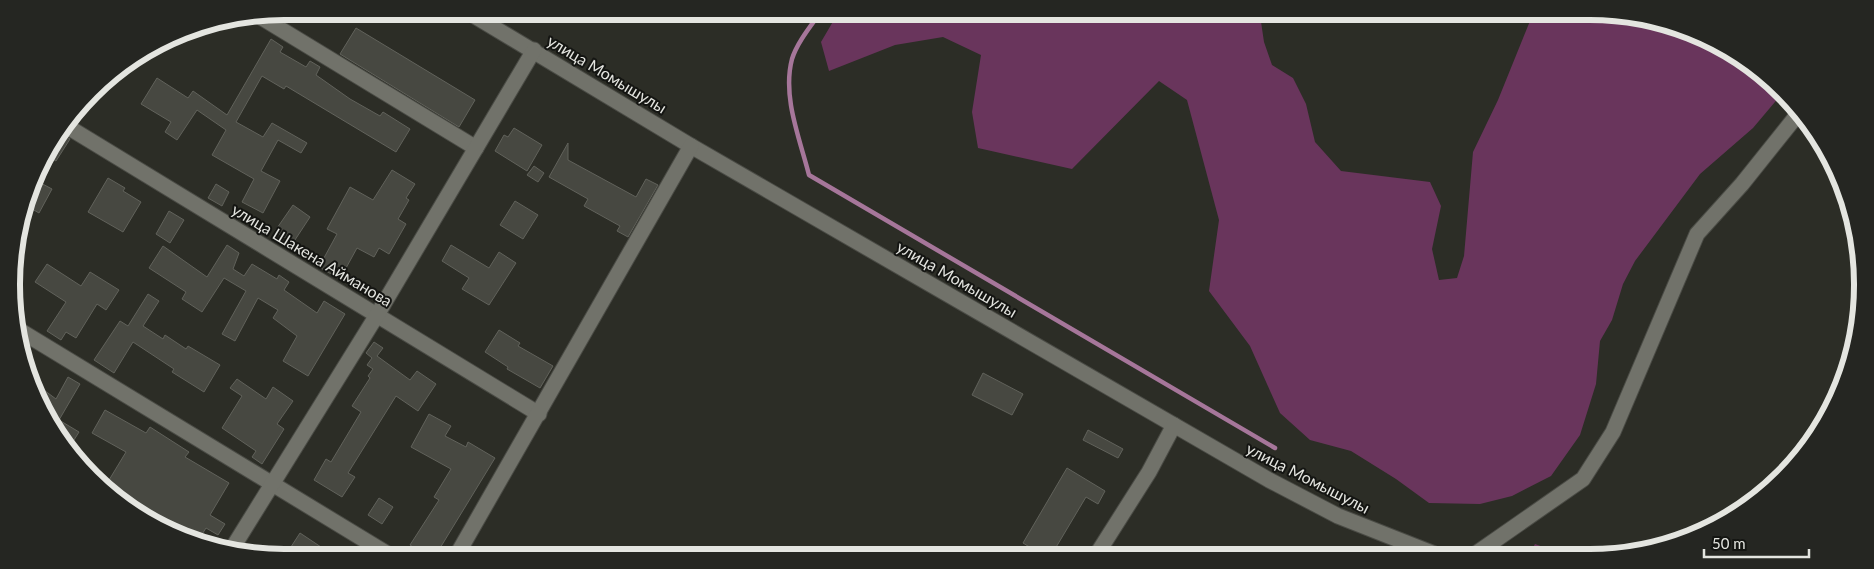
<svg xmlns="http://www.w3.org/2000/svg" width="1874" height="569" viewBox="0 0 1874 569" font-family="Lato,sans-serif">
<rect width="100%" height="100%" fill="#2c2d26"/>
<g fill="#69355c">
<polygon points="838,13 1260,15 1264,42 1272,65 1293,78 1306,104 1315,142 1341,171 1430,182 1441,206 1432,249 1439,280 1457,278 1464,256 1473,152 1498,100 1532,16 1643,17 1742,57 1780,96 1753,128 1700,174 1635,261 1623,284 1612,320 1600,341 1596,384 1580,435 1551,476 1512,496 1480,504 1429,503 1396,479 1351,451 1310,440 1280,413 1250,346 1209,291 1219,220 1187,100 1159,81 1072,169 978,148 972,112 981,55 943,37 895,45 829,71 821,42"/>
<polygon points="1535,544 1565,555 1529,555"/>
<polygon points="833,546 925,554 800,554 807,550"/>
</g>
<g fill="none" stroke-linecap="round" stroke-linejoin="round">
<path stroke="#a6769a" stroke-width="4.5" d="M820 13C810 27 797 43 792 59 782 97 800 139 809 175L1275 448"/>
</g>
<g fill="#474841" stroke="#61625b">
<polygon points="356,28 475,100 459,127 340,54"/>
<polygon points="271,39 283,47 280,52 306,67 310,61 320,67 316,75 350,99 380,116 383,112 410,129 396,152 286,86 284,89 262,76 236,122 263,137 272,123 307,143 301,153 278,140 261,171 280,181 263,213 242,202 254,179 212,155 226,130 197,110 177,140 165,132 171,122 141,104 157,78 188,98 193,91 227,115"/>
<polygon points="514,128 542,145 527,171 495,151 504,135 508,137"/>
<polygon points="62,134 70,139 56,161 46,155"/>
<polygon points="568,143 568,160 636,197 646,179 658,185 628,237 617,231 620,226 584,206 588,199 549,177"/>
<polygon points="534,166 544,173 538,182 527,175"/>
<polygon points="392,170 415,184 406,198 409,200 398,219 406,224 389,254 379,248 374,257 357,248 340,279 319,267 337,234 327,229 350,187 373,200"/>
<polygon points="108,178 125,188 123,191 141,202 123,232 88,212"/>
<polygon points="35,180 52,189 39,213 27,206"/>
<polygon points="216,184 229,192 222,206 208,198"/>
<polygon points="515,201 538,215 523,239 500,225"/>
<polygon points="293,205 310,217 293,243 275,231"/>
<polygon points="169,211 184,220 170,243 156,234"/>
<polygon points="227,245 239,253 233,269 244,276 252,264 277,279 279,275 289,282 284,290 317,313 324,301 345,314 308,376 283,361 297,336 273,318 278,310 258,298 235,341 222,334 246,291 224,278 202,312 182,299 186,292 149,268 163,246 207,277"/>
<polygon points="451,245 489,268 499,252 516,263 489,305 462,289 469,278 442,261"/>
<polygon points="47,264 81,286 90,272 119,290 106,310 97,304 76,338 66,332 61,340 47,331 66,302 35,282"/>
<polygon points="148,294 159,301 143,326 163,339 165,335 186,349 188,346 220,365 204,392 172,372 174,369 133,342 114,373 94,360 120,321 128,326"/>
<polygon points="499,330 520,343 518,346 553,366 540,388 507,369 508,367 485,352"/>
<polygon points="374,342 383,348 377,356 410,380 417,371 436,384 418,411 396,396 348,473 355,477 342,497 314,480 326,459 331,462 361,412 352,406 370,378 368,376 373,369 367,365 372,358 366,353"/>
<polygon points="983,373 1023,394 1012,415 972,395"/>
<polygon points="68,377 80,384 59,420 79,432 69,448 57,437 33,382 56,399"/>
<polygon points="237,379 266,399 273,387 293,401 277,424 284,429 262,464 252,457 256,451 222,428 242,396 230,388"/>
<polygon points="105,410 146,433 150,427 189,452 185,457 229,483 210,515 225,524 218,535 206,528 199,539 132,512 106,485 126,452 92,433"/>
<polygon points="429,414 451,426 445,436 466,447 468,442 495,458 437,553 423,553 410,545 439,500 434,497 451,469 411,447"/>
<polygon points="1088,430 1123,449 1118,458 1083,440"/>
<polygon points="1067,468 1105,491 1098,504 1086,497 1052,554 1041,554 1023,543"/>
<polygon points="379,498 393,507 382,524 368,515"/>
<polygon points="300,533 330,553 287,553"/>
</g>
<g fill="none" stroke-linecap="round" stroke-linejoin="round">
<g stroke="#4a4b45" stroke-width="17">
<g id="minor">
<polyline points="468,12 691,146 1269,480 1338,516 1437,555"/>
<polyline points="259,16 476,148"/>
<polyline points="68,127 539,414"/>
<polyline points="19,330 386,553"/>
<polyline points="230,552 377,315 534,50"/>
<polyline points="458,553 691,146"/>
<polyline points="1097,554 1149,472 1174,425"/>
<polyline points="1474,555 1583,479 1613,432 1697,234 1742,184 1798,114"/>
</g>
</g>
<use href="#minor" stroke="#71726a" stroke-width="15"/>
</g>
<g text-anchor="middle" stroke-width="4" stroke-linejoin="round" paint-order="stroke">
<g font-size="16" fill="#e4e5e0" stroke="#141512">
<text transform="translate(607 74) rotate(31)" y="6">улица Момышулы</text>
<text transform="translate(312 255) rotate(31)" y="6">улица Шакена Айманова</text>
<text transform="translate(957 279) rotate(30)" y="6">улица Момышулы</text>
<text transform="translate(1308 478) rotate(27)" y="6">улица Момышулы</text>
</g>
</g>
<path d="M0 0H1874V569H0ZM284 20H1590A264 264 0 0 1 1854 284V285A264 264 0 0 1 1590 549H284A264 264 0 0 1 20 285V284A264 264 0 0 1 284 20Z" fill="#252622" fill-rule="evenodd"/>
<path fill="none" stroke="#e4e5e0" stroke-width="6" d="M284 20H1590A264 264 0 0 1 1854 284V285A264 264 0 0 1 1590 549H284A264 264 0 0 1 20 285V284A264 264 0 0 1 284 20Z"/>
<path d="M1704 549v8h105v-8" fill="none" stroke="#e4e5e0" stroke-width="2.5"/>
<text x="1712" y="549" font-size="15" fill="#e4e5e0" stroke="#141512" stroke-width="4" paint-order="stroke">50 m</text>
</svg>
